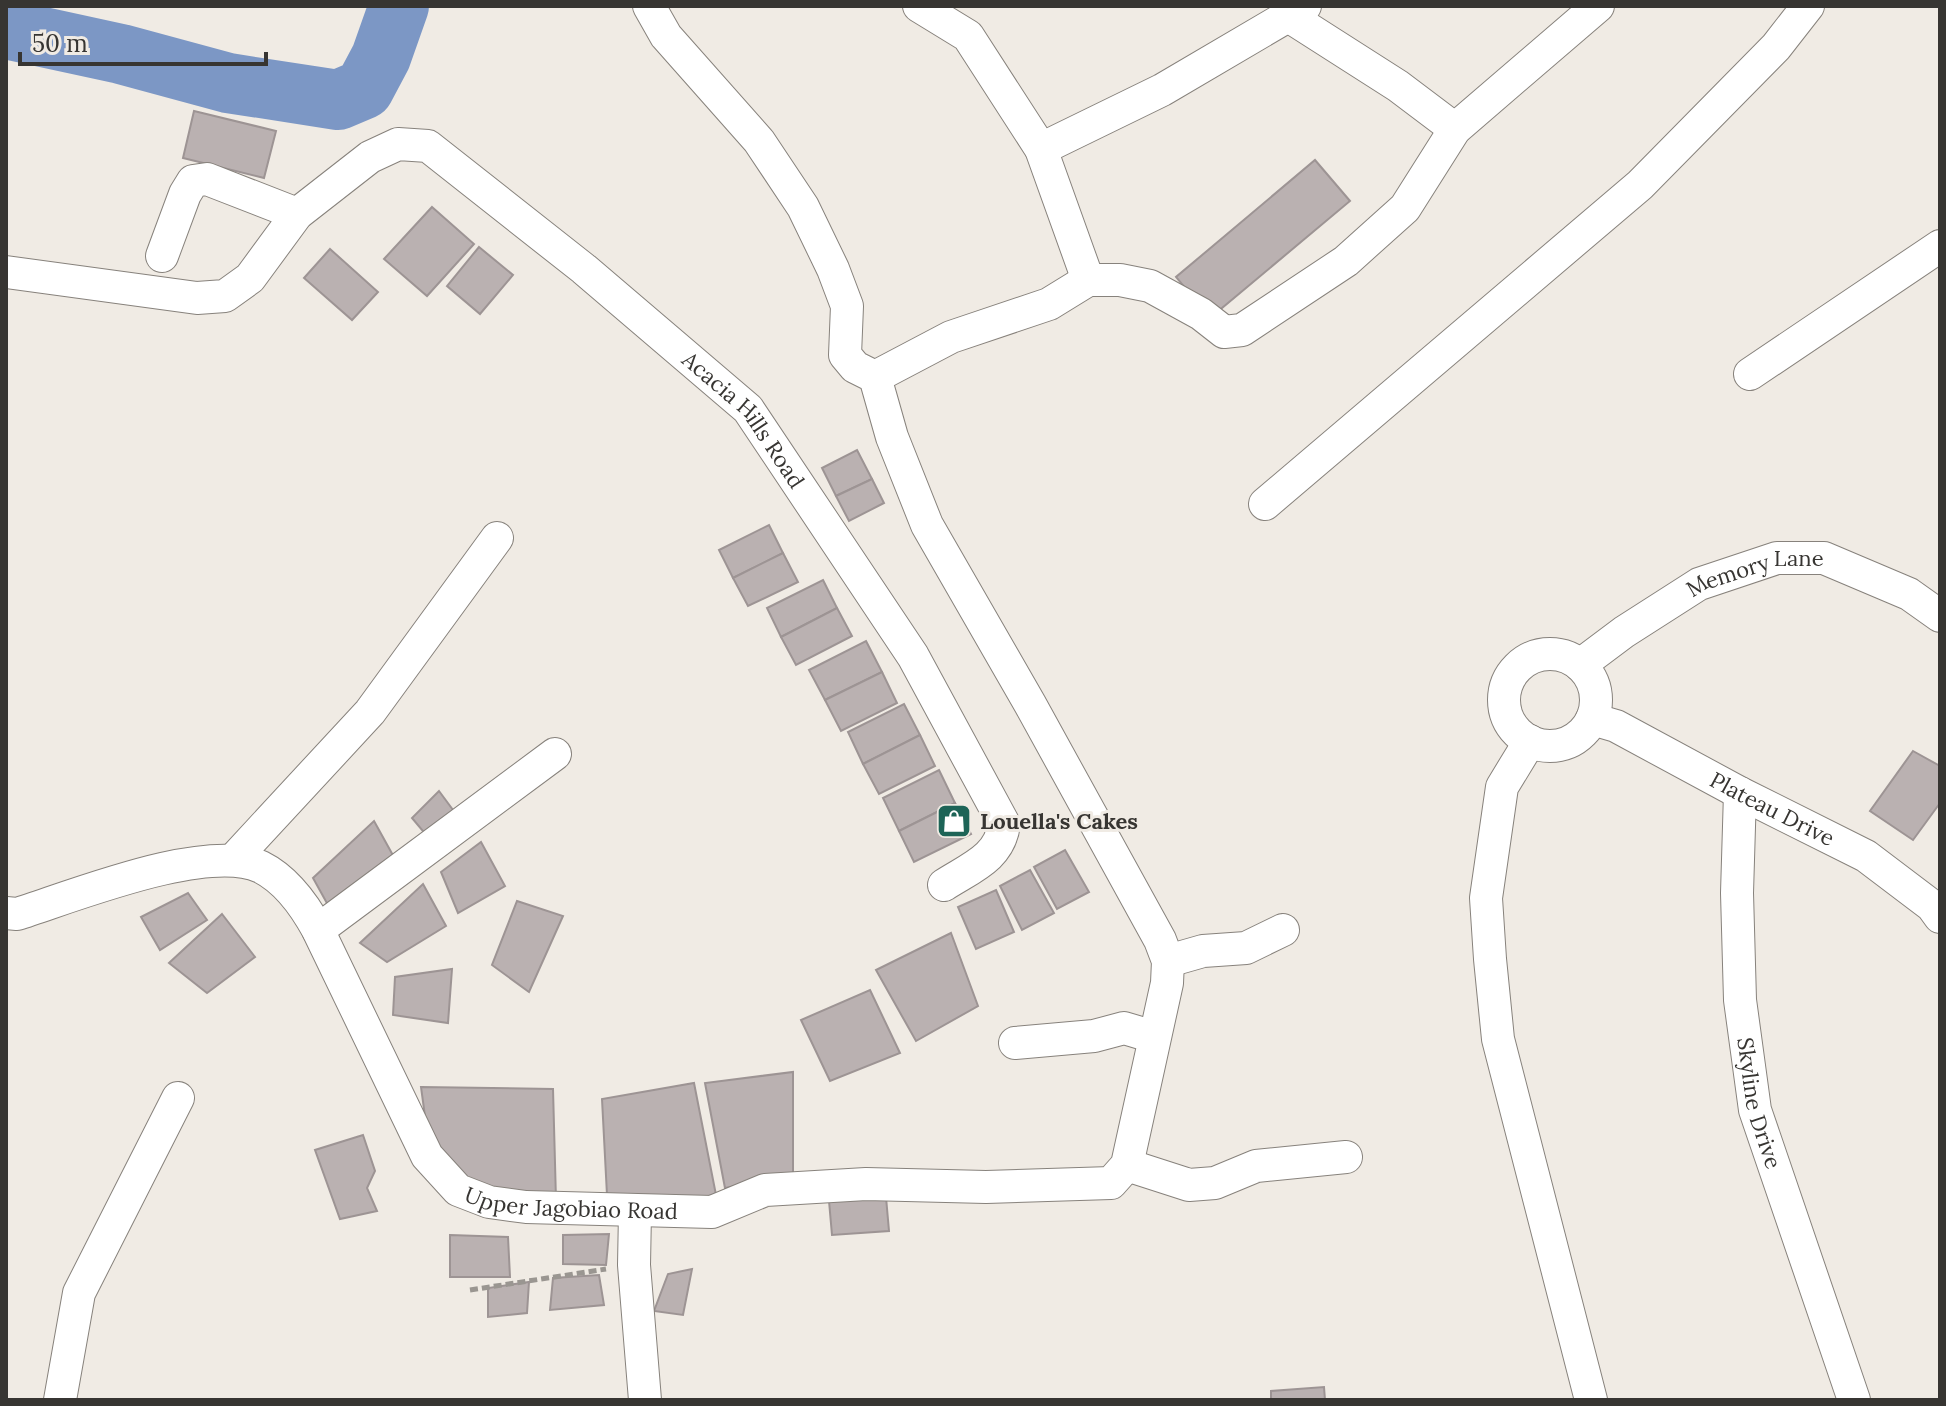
<svg xmlns="http://www.w3.org/2000/svg" width="1946" height="1406" viewBox="0 0 1946 1406" font-family="Lora,serif">
<rect width="100%" height="100%" fill="#f0ebe4"/>
<g fill="none" stroke-linecap="round" stroke-linejoin="round">
<polyline stroke="#7c97c5" stroke-width="60" points="6,29 121,54 228,83 338,100 364,89 381,57 399,6"/>
</g>
<g fill="#bab1b1" stroke="#9d9494" stroke-width="2">
<polygon points="194,111 276,131 264,178 183,158"/>
<polygon points="1315,160 1350,201 1210,318 1176,277"/>
<polygon points="432,207 474,244 427,296 384,259"/>
<polygon points="479,247 513,275 480,314 447,286"/>
<polygon points="330,249 378,292 352,320 304,278"/>
<polygon points="857,450 872,479 836,496 822,468"/>
<polygon points="872,479 884,503 849,521 836,496"/>
<polygon points="769,525 783,553 733,578 719,550"/>
<polygon points="783,553 798,582 748,606 733,578"/>
<polygon points="823,580 837,608 781,637 767,608"/>
<polygon points="837,608 852,636 796,665 781,637"/>
<polygon points="866,641 882,672 825,700 809,670"/>
<polygon points="882,672 897,703 841,731 825,700"/>
<polygon points="904,704 920,735 863,764 848,732"/>
<polygon points="920,735 935,766 879,794 863,764"/>
<polygon points="1913,751 1940,766 1940,803 1913,840 1870,811"/>
<polygon points="939,770 955,803 899,831 883,798"/>
<polygon points="439,791 456,814 427,836 412,818"/>
<polygon points="955,803 971,834 914,862 899,831"/>
<polygon points="374,821 395,859 328,905 313,878"/>
<polygon points="481,842 505,886 458,913 441,872"/>
<polygon points="1065,850 1089,892 1057,909 1034,867"/>
<polygon points="1030,870 1054,913 1022,930 1000,886"/>
<polygon points="423,884 446,926 387,962 360,943"/>
<polygon points="996,890 1014,932 976,949 958,907"/>
<polygon points="188,893 207,920 160,950 141,917"/>
<polygon points="517,901 563,916 529,992 492,965"/>
<polygon points="222,914 255,957 207,993 169,963"/>
<polygon points="951,933 978,1006 916,1041 876,970"/>
<polygon points="452,969 448,1023 393,1015 395,977"/>
<polygon points="870,990 900,1053 830,1081 801,1020"/>
<polygon points="793,1072 793,1176 725,1188 705,1083"/>
<polygon points="694,1083 717,1200 607,1195 602,1099"/>
<polygon points="421,1087 553,1089 556,1200 480,1193 430,1153"/>
<polygon points="363,1135 375,1171 367,1188 377,1211 340,1219 315,1150"/>
<polygon points="886,1197 889,1231 832,1235 829,1201"/>
<polygon points="609,1234 606,1265 563,1264 563,1235"/>
<polygon points="450,1235 508,1237 510,1277 450,1277"/>
<polygon points="692,1269 683,1315 654,1311 668,1274"/>
<polygon points="599,1275 604,1305 550,1310 553,1278"/>
<polygon points="529,1282 527,1313 488,1317 488,1288"/>
<polygon points="1324,1387 1325,1400 1271,1400 1271,1391"/>
</g>
<g fill="none" stroke-linecap="round" stroke-linejoin="round">
<g stroke="#87827c" stroke-width="34">
<g id="minor">
<polyline points="919,6 968,36 1041,149 1088,280"/>
<polyline points="1290,17 1398,86 1455,129"/>
<polyline points="1041,149 1162,90 1305,6"/>
<polyline points="162,256 185,194 193,181 207,179 297,214"/>
<path id="s1" d="M6 272 197 298 225 296 250 278 297 214 370 157 398 144 428 146 584 269 748 409 913 656 1004 824C1000 858 970 868 944 885"/>
<polyline points="1750,374 1940,246"/>
<polyline points="875,377 951,337 1049,304 1088,280 1120,280 1150,286 1201,314 1224,332 1242,330 1346,261 1405,208 1455,129 1598,6"/>
<polyline points="1265,504 1640,185 1776,47 1808,6"/>
<circle cx="1550" cy="700" r="46"/>
<path id="s2" d="M1580 665 1624 632 1699 584 1777 558H1824L1909 594 1940 616"/>
<path id="s3" d="M1592 719 1616 726 1740 793 1866 856 1932 906 1940 917"/>
<polyline points="1530,741 1502,787 1486,898 1490,959 1498,1039 1591,1400"/>
<path id="s4" d="M1740 793 1737 893 1740 1000 1755 1110 1854 1400"/>
<polyline points="233,860 370,712 497,538"/>
<path id="s5" d="M6 913 17 914C74 896 207 842 261 867 287 880 305 906 318 930L427 1156 458 1190 489 1202 526 1207 712 1212 765 1190 866 1184 986 1187 1111 1183 1127 1165 1167 983 1168 961 1160 940 1030 704 927 525 892 437 875 377 855 367 845 355 847 306 833 269 803 207 759 141 666 36 649 6"/>
<polyline points="318,930 555,754"/>
<polyline points="1168,961 1203,951 1246,948 1283,930"/>
<polyline points="1015,1043 1094,1036 1124,1028 1154,1037"/>
<polyline points="1127,1165 1189,1185 1215,1183 1256,1166 1346,1157"/>
<polyline points="635,1212 634,1265 645,1400"/>
<polyline points="60,1400 79,1293 178,1098"/>
</g>
</g>
<polyline stroke="#9a9691" stroke-width="5" stroke-dasharray="8 4" stroke-linecap="butt" points="470,1290 606,1269"/>
<use href="#minor" stroke="#fff" stroke-width="32"/>
</g>
<defs>
<g id="shop-square" transform="scale(1.8)"><rect x="-9" y="-9" width="18" height="18" rx="4" fill="#1d6457" stroke="#f0ebe4"/><path d="M-5-2.5h2.3a2.7 3.5 0 0 1 5.4 0H5L5.5 6h-11ZM-1.5-2.5h3a1.5 2.3 0 0 0-3 0Z" fill="#fff"/></g>
</defs>
<g fill-rule="evenodd">
<use href="#shop-square" x="954" y="821"/>
</g>
<g text-anchor="middle" stroke-width="6" stroke-linejoin="round" paint-order="stroke">
<g font-size="22" fill="#373532" stroke="#f0ebe4">
<text dy="8" stroke="none"><textPath href="#s1" startOffset="904">Acacia Hills Road</textPath></text>
<text dy="8" stroke="none"><textPath href="#s2" startOffset="202">Memory Lane</textPath></text>
<text dy="8" stroke="none"><textPath href="#s3" startOffset="202">Plateau Drive</textPath></text>
<text dy="8" stroke="none"><textPath href="#s4" startOffset="312">Skyline Drive</textPath></text>
<text dy="8" stroke="none"><textPath href="#s5" startOffset="762">Upper Jagobiao Road</textPath></text>
</g>
<g font-size="22" font-weight="bold" fill="#373532" stroke="#f0ebe4" text-anchor="start">
<text x="980" y="829">Louella's Cakes</text>
</g>
</g>
<rect width="1946" height="1406" fill="none" stroke="#373532" stroke-width="16"/>
<path d="M20 52v12h246v-12" fill="none" stroke="#373532" stroke-width="4"/>
<text x="32" y="52" font-size="24" fill="#373532" stroke="#f0ebe4" stroke-width="6" paint-order="stroke">50 m</text>
</svg>
